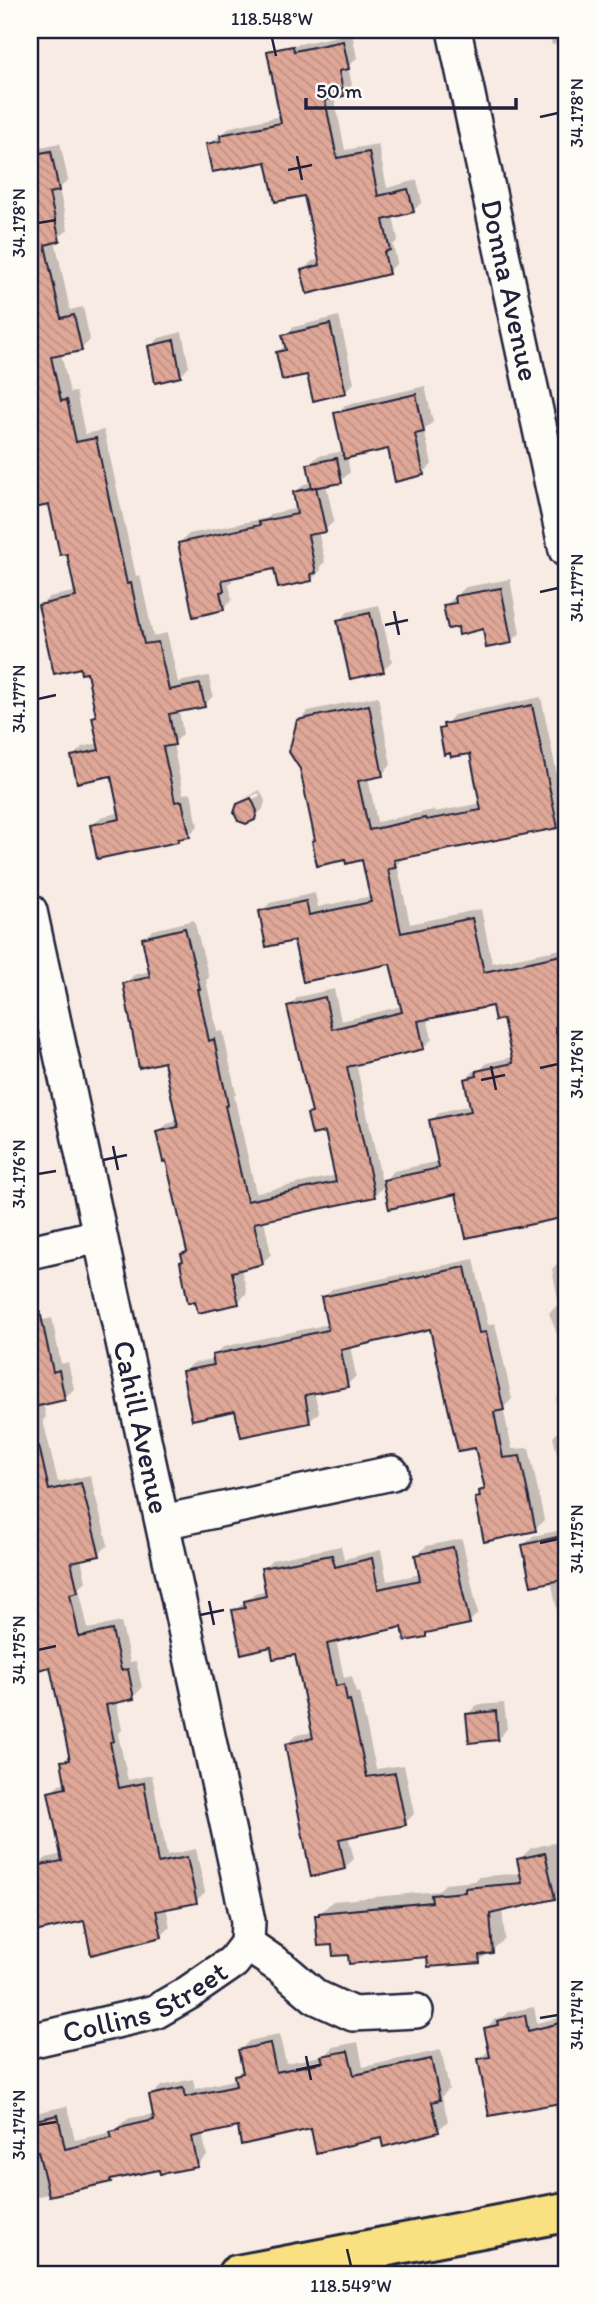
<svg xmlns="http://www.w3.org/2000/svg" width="596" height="2305" viewBox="0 0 596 2305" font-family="Itim,sans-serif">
<defs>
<pattern id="building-back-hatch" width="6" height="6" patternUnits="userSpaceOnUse" patternTransform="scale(1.75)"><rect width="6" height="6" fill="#dfa797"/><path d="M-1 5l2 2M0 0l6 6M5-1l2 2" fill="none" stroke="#bf8f83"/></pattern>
</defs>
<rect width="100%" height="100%" fill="#f7ebe4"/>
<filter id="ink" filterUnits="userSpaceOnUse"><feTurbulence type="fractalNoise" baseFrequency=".0143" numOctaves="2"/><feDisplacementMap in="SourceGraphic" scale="14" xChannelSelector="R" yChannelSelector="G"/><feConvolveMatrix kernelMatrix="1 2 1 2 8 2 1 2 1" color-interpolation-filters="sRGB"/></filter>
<g filter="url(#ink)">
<g fill="#0003" fill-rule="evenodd">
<polygon points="548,30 566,30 566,45 566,42 552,45"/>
<polygon points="352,33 357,58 348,67 352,85 343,94 334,96 345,150 378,144 387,188 417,180 422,202 413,211 393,216 398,240 393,245 397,263 388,272 303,270 312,261 320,259 305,194 267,159 208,145 231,127 281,116 271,57 280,48"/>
<polygon points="30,121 36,148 60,143 68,180 59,189 68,230 55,240 70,310 83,307 90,340 81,349 61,354 70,393 76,392 85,434 104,430 136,576 140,575 153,636 167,633 178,682 209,676 213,696 204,705 179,710 183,734 173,744 183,794 191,793 198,826 189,835 181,837 177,840 92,826 101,817 121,812 113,774 73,756 82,747 99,743 94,717 97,714 88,671 81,666 40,606 49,597 77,591 69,552 50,503 30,508"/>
<polygon points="339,316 354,383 345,392 308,372 278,353 286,344 284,336 294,327"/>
<polygon points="182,332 189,367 180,376 150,347 159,338"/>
<polygon points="425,386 433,422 424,430 432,464 423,474 389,446 347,456 350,472 341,481 326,484 334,521 325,530 318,531 325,562 320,566 321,570 312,579 275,567 232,577 232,581 229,584 232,600 223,609 179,543 189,534 267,518 270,514 298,508 295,493 304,484 312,482 309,465 318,456 344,451 336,414 345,405"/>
<polygon points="510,579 520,633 511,642 445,606 466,587"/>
<polygon points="379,605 392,661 383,670 339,621 348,612"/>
<path d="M378 696 391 765 382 774 368 777 377 822 434 810 435 812 482 803 471 751 441 730 454 715 541 697 566 818 557 827 405 857 397 864 410 924 481 909 492 963 566 948V1216L467 1236 458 1191 386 1184 374 1196 264 1220 271 1254 262 1263 241 1268 247 1293 238 1302 196 1299 183 1254 188 1249 167 1159 158 1133 167 1124 178 1121 165 1060 125 984 134 975 150 971 143 939 153 930 194 920 209 978 206 980 217 1032 223 1031 236 1094 234 1096 256 1193 337 1175 327 1130 309 1114 313 1111 289 1006 298 997 334 989 341 1021 402 1006 391 962 296 939 261 912 270 903 315 893 318 907 371 896 363 858H346L314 841 317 838 299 721 308 711ZM493 1004 505 1017 513 1057 487 1063 481 1069 475 1070 466 1079 471 1105 440 1112 431 1121 439 1161 394 1171 382 1183 356 1063 423 1048 432 1039 427 1018ZM232 1263 239 1298H236L228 1264Z"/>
<polygon points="260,790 265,801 263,809 254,818 238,805 243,800 243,803 260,796 259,793 244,799"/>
<polygon points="30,1136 37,1168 31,1173 34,1198 30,1203"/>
<polygon points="474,1259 488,1325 495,1323 512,1399 503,1408 512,1449 529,1448 544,1520 535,1529 477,1499 486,1486 476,1445 431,1327 350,1346 356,1376 347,1385 314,1392 319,1412 310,1421 237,1409 184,1372 193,1363 215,1359 214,1356 223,1347 329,1324 323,1298 332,1289"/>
<polygon points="566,1259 566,1335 558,1337 549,1313 559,1304 552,1269 561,1260"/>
<polygon points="52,1318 61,1364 68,1362 74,1389 64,1398 43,1403 46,1417 43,1420 58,1482 90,1475 108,1545 99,1554 81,1558 86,1581 79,1588 88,1629 121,1622 130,1662 136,1661 142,1688 133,1697 116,1701 122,1730 118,1734 128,1780 152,1775 167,1855 196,1849 205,1892 196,1901 166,1907 170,1927 161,1936 85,1919 44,1928 39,1933 30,1935 30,1882 40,1880 37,1867 46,1858 63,1854 50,1793 59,1784 67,1782 63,1762 71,1754 52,1665 30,1670 30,1323"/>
<polygon points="565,1388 566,1456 558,1458 553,1437 562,1428 556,1398"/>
<polygon points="566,1529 566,1627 563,1613 558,1614 551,1580 524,1545 533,1536"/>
<polygon points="462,1539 478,1613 469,1622 430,1630 425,1635 404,1625 336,1640 344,1678 352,1676 356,1693 359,1692 376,1769 404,1765 414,1814 405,1823 348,1835 354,1859 344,1868 287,1744 296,1735 313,1732 296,1653 272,1645 234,1611 255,1593 267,1590 263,1569 272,1560 341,1546 344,1559 381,1550 387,1581 421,1574 417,1556 426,1546"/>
<polygon points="504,1703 507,1729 498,1739 467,1715 477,1705"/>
<polygon points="557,1842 566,1885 554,1897 502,1909 505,1939 479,1961 429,1955 349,1953 334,1943 317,1916 333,1901 438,1891 445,1884 475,1881 479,1877 521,1873 519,1860 531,1848"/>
<polygon points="534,2007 537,2023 566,2016 566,2128 559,2130 554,2102 480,2059 490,2049 486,2028 495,2019 503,2017 508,2012"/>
<polygon points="279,2034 286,2063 326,2055 333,2047 358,2042 363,2067 441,2050 449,2089 442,2096 448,2121 438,2130 382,2136 312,2127 239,2124 202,2133 207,2156 197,2165 161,2168 30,2198 30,2114 67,2106 75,2140 113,2132 122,2123 130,2118 155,2114 151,2096 161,2086 193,2079 195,2089 237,2079 236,2076 243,2068 239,2051 249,2041"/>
</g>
<g fill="url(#building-back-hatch)" stroke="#22223b" stroke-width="2">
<polygon points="343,41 349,69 339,71 344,96 325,100 337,158 369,152 378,196 408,189 414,212 383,220 390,250 384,252 389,274 307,294 301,270 320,265 304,196 275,202 266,162 212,172 206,144 221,141 220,135 281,123 267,51 293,46 294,51"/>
<polygon points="39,148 40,153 51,151 59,191 49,193 60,241 45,245 61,318 74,315 82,351 51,357 61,401 67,400 76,442 96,438 127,584 131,583 144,644 158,642 169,690 200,684 205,707 169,714 175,745 163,747 175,802 182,801 190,837 178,839 178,842 97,859 90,825 120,819 111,776 77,783 71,756 99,750 92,717 96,716 87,673 81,674 80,668 54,674 38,605 76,597 67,554 60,555 49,505 30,509 30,149"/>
<polygon points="330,324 346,393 313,401 307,375 282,380 276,352 286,350 282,335"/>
<polygon points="174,340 181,377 155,383 148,346"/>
<polygon points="416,394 424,432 415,434 424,475 395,482 388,449 344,459 334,413"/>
<polygon points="337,458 342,483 312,488 307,464"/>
<polygon points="316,487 326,532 308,535 316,573 311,574 312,581 278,588 274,569 222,580 224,591 220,592 224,610 193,617 178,543 260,525 259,522 297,514 293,492"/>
<polygon points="501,588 512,643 486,648 483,629 459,635 458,627 448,629 443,605 456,603 455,596"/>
<polygon points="370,613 384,672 350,679 337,620"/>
<polygon points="369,705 383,776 358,781 369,830 425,818 426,820 481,810 470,754 451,757 450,753 444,755 439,729 444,728 443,724 532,705 558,828 394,860 396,868 388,869 401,933 472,918 484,972 566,954 566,1025 555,1027 566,1077 566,1217 466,1238 456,1194 389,1209 383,1180 439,1168 429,1120 471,1111 464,1079 477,1076 476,1071 513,1063 503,1019 495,1021 492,1006 418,1021 424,1049 347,1067 375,1197 254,1223 263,1264 232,1272 239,1304 198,1313 195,1301 188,1303 180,1262 183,1261 181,1254 187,1252 166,1161 163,1162 156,1132 178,1127 164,1062 139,1068 123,983 150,977 142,938 185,928 200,989 198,989 209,1041 214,1039 228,1105 225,1106 247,1201 336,1182 325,1132 312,1135 307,1114 312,1113 287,1006 325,997 332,1029 402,1012 390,964 303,982 294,941 266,947 259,911 306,901 309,915 371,902 362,860 346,864 345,860 317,866 312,841 315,840 300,769 289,752 297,720"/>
<polygon points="251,798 257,811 255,820 246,824 238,821 234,813 237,804"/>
<polygon points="465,1267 479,1333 486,1332 504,1410 494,1412 503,1458 520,1456 536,1531 484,1542 475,1498 480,1497 479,1491 485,1489 475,1448 458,1451 430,1329 341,1350 348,1387 305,1395 310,1423 241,1437 235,1411 192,1420 182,1371 214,1365 212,1355 328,1330 321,1297"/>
<polygon points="40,1311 53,1372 59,1370 65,1400 30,1408 30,1312"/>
<polygon points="39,1446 49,1490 81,1483 100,1556 71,1562 78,1592 70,1594 79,1637 112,1630 121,1670 128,1669 134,1699 106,1705 114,1741 110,1742 119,1788 144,1783 158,1863 187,1857 197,1903 156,1911 162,1937 91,1955 84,1921 30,1933 30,1888 39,1886 35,1866 62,1861 48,1792 66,1788 61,1761 70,1760 50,1667 30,1672 30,1447"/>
<polygon points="566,1535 566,1579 531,1586 522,1545"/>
<polygon points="453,1547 470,1624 426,1633 426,1637 405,1641 402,1627 327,1644 336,1686 344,1684 347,1701 350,1700 367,1777 395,1773 406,1825 339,1839 345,1869 311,1877 285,1744 313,1738 295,1655 273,1659 271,1647 241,1654 232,1610 245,1608 244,1601 266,1596 261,1568 332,1555 335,1567 372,1558 378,1589 420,1580 415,1555"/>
<polygon points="496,1711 498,1740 469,1743 466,1714"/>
<polygon points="545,1853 555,1899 490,1914 493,1953 479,1955 480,1963 428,1967 427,1957 349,1964 348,1955 333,1956 332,1945 318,1946 315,1915 319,1915 319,1913 432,1902 431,1895 465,1892 465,1888 522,1883 517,1859"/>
<polygon points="525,2015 528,2031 560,2023 566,2049 566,2102 489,2116 478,2059 490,2057 484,2028 498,2025 497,2021"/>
<polygon points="270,2043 276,2072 323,2062 321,2056 348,2051 354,2075 431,2059 440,2100 432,2102 439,2132 383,2147 381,2138 316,2153 311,2129 241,2145 238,2127 192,2137 198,2167 160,2174 159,2170 110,2180 111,2182 49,2196 38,2151 30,2153 30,2121 58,2115 65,2149 112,2138 110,2132 119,2130 119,2128 154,2120 149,2095 183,2088 185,2097 236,2086 234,2075 243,2073 238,2050"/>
</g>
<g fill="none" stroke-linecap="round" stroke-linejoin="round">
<g stroke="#22223b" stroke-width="38">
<g id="street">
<path id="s1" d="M454 30 566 550"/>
<path id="s2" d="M30 911 248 1921 247 1944"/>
<polyline points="30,1252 99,1236"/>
<polyline points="163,1522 392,1473"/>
<polyline points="247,1944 282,1968 316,1997 353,2014 416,2011"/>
<path id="s3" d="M30 2041 155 2012 188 1993 233 1962 247 1944"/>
</g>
</g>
<g stroke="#22223b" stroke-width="44">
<polyline id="highway" points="237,2275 566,2212"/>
</g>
<use href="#street" stroke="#fdfcf7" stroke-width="33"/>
<use href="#highway" stroke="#f9e181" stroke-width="38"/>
</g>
</g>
<path fill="none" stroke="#22223b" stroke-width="2.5" d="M272 38 276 56M540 117 558 113M297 156 302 180M288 170 312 165M38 223 56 220M540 592 558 588M394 611 399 635M385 625 408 620M38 699 56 695M491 1066 496 1090M540 1068 558 1064M481 1080 505 1075M113 1146 118 1170M103 1160 127 1155M38 1174 56 1171M540 1543 558 1539M209 1601 214 1625M200 1615 224 1610M38 1650 56 1646M540 2018 558 2015M306 2056 311 2080M296 2070 320 2065M38 2125 56 2122M347 2249 351 2266"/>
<g text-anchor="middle" stroke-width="5" stroke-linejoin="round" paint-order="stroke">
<g font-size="30" fill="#22223b" stroke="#fdfcf7">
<text dy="10" stroke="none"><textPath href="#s1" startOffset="266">Donna Avenue</textPath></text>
<text dy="10" stroke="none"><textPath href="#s2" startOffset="528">Cahill Avenue</textPath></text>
<text dy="10" stroke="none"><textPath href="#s3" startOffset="122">Collins Street</textPath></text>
</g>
</g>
<rect width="596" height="2305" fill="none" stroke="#fdfcf7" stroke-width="77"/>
<path d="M306 98v10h210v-10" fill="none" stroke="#22223b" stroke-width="3.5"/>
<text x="316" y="98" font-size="21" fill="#22223b" stroke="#fdfcf7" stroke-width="5" paint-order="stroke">50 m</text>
<rect x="38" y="38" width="520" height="2228" fill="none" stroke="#22223b" stroke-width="2.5"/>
<g font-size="18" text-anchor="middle" fill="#22223b">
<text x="272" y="25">118.548°W</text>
<text transform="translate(577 113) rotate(-90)" y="6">34.178°N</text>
<text transform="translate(19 223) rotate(-90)" y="6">34.178°N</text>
<text transform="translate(577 588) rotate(-90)" y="6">34.177°N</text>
<text transform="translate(19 699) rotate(-90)" y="6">34.177°N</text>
<text transform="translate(577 1064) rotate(-90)" y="6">34.176°N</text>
<text transform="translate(19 1174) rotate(-90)" y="6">34.176°N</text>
<text transform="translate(577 1539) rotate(-90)" y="6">34.175°N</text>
<text transform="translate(19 1650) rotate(-90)" y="6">34.175°N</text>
<text transform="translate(577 2015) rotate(-90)" y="6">34.174°N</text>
<text transform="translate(19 2125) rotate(-90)" y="6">34.174°N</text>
<text x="351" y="2292">118.549°W</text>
</g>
</svg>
